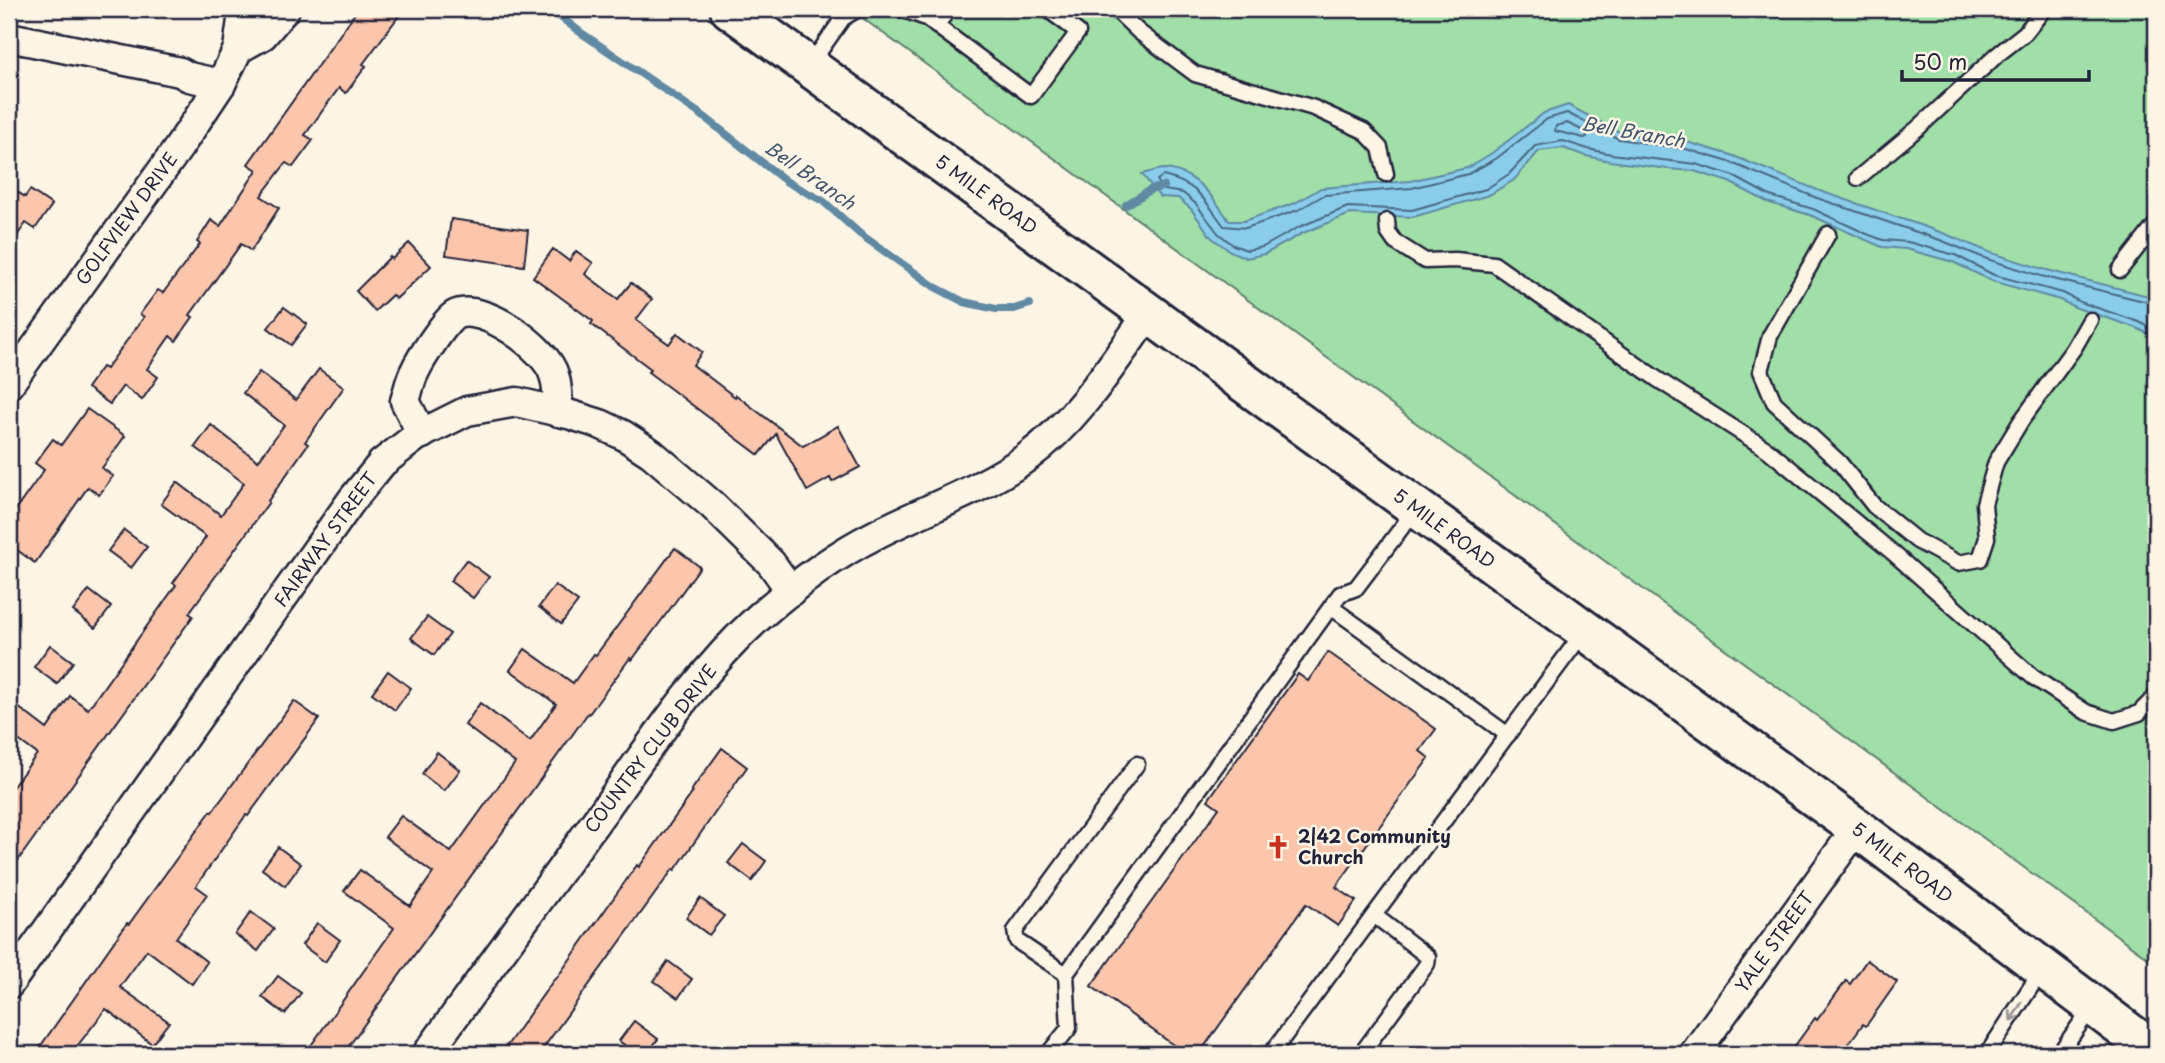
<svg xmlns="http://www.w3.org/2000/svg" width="2165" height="1063" viewBox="0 0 2165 1063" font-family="'Playpen Sans',sans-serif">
<rect width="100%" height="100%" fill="#fcf5e5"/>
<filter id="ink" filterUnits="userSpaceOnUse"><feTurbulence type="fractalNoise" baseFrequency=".0143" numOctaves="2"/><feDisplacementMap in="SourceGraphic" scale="14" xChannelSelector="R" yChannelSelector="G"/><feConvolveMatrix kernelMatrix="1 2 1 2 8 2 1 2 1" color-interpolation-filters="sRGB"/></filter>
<g filter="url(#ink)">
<polygon fill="#a0dfa7" stroke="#618071" stroke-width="2" points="850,9 2156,9 2156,964"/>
<path fill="#89cdea" stroke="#6089a4" stroke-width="2" d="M1568 105 1621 133 1687 142 1731 155 1820 191 1943 233 1989 252 2043 269 2156 298V338L2137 328 2077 308 2060 300 1992 281 1953 262 1906 249 1882 247 1810 215 1767 202 1729 182 1694 171 1668 169 1610 161 1586 156 1563 148 1539 151 1514 180 1489 195 1413 217 1350 214 1303 233 1265 254 1246 258 1230 251 1212 238 1191 209 1178 198 1160 197 1142 174C1149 173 1157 169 1164 169 1195 171 1214 197 1229 221H1244L1295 203 1321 188 1410 181 1467 168 1492 153 1544 113Z"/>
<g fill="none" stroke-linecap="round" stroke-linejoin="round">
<g stroke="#4b6681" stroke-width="2">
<polygon points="1567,123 1586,132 1587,137 1584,138 1555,131 1556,126"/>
<path d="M2156 304 2041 276 1987 259 1940 240 1817 198 1729 162 1686 149 1619 139 1567 113 1547 119 1497 158 1468 174 1412 188 1324 195 1298 210 1246 228 1224 226C1204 199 1198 184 1163 176L1157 180 1164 190 1183 193 1196 204 1218 233 1233 245 1247 250 1263 247 1299 227 1348 207 1412 210 1486 189 1509 174 1535 146 1563 141 1588 149 1611 154 1696 164 1731 175 1770 196 1813 209 1867 234 1883 240 1908 242 1955 255 1994 275 2063 293 2080 302 2139 322 2156 330"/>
</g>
<g stroke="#6089a4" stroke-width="8">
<polyline points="550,9 580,32 703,116 787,182 823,201 860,234 935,287 964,302 996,309 1014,309 1030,304"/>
<polyline points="1126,205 1150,190 1164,186"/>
</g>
</g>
<g fill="#fbc6ac" stroke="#22223b" stroke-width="2">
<polygon points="358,9 404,9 363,64 366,66 346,93 339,88 305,135 313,140 293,167 286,163 261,196 279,208 251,251 241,244 190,315 193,317 176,341 170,336 147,369 158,377 142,400 123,386 110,404 87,388 102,367 106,369 144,317 140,314 158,290 163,293 200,244 197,242 211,220 220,226 257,170 248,164"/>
<polygon points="9,186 25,197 30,190 52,205 35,229 26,223 9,247"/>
<polygon points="451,219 528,230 524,266 446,255"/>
<polygon points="409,243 431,266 396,299 392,295 375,311 356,291 390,257 392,259"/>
<polygon points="553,249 569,261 576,251 593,263 585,274 618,299 631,283 652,299 636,320 669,344 677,333 702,352 693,365 735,397 736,395 803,446 838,426 860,467 832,482 830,478 807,491 776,434 759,455 648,372 651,369 591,324 593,321 533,277"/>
<polygon points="284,307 307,324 291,345 268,328"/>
<polygon points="319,369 344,387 305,442 308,444 268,501 269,502 189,613 193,616 9,873 9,792 37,754 9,733 9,700 47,729 70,696 88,709 176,585 173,583 206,537 161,504 177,482 221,515 244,483 195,447 211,425 258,461 284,425 243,393 259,372 296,400"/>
<polygon points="87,409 125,436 102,468 113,476 99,495 88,487 35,563 9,544 9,519 44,470 35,463 53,439 61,445"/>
<polygon points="124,530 147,547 131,568 108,551"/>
<polygon points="675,548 700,567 670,609 632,660 630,658 589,714 588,713 343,1054 305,1054 394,928 344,891 360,870 410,906 433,873 385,837 401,816 451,852 515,763 465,725 480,703 530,741 556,704 510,670 525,649 573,683 594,654 596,655"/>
<polygon points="466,560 489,577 473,598 450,581"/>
<polygon points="555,585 578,602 561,624 539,607"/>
<polygon points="89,590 111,607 95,628 73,611"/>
<polygon points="427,617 450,634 434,655 411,638"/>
<polygon points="50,645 73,662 57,684 34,667"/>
<polygon points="1328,652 1436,729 1420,751 1429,758 1336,887 1356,901 1338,926 1306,904 1199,1054 1186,1054 1091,986 1219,808 1208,800 1298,674 1308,681"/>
<polygon points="388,671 411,688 395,710 372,693"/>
<polygon points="294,701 319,719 248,816 246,815 196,886 207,894 176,938 207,962 192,984 147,950 120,987 169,1022 152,1044 106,1009 71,1054 35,1054 127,923 129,924 211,811 212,812"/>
<polygon points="722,748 747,767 675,870 673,869 539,1054 501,1054 555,978 556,979 637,865 639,867 693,792 691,791"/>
<polygon points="437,752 460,770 444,791 422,774"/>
<polygon points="743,844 766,861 752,881 728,863"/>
<polygon points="278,847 301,864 285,886 262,869"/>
<polygon points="700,898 724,916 709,935 686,918"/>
<polygon points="251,912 274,929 258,951 235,934"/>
<polygon points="317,923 340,940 325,962 302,945"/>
<polygon points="1867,960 1897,982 1866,1026 1863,1024 1841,1054 1789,1054 1815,1018 1817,1020 1846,981 1850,984"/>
<polygon points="668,961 692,979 678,998 654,981"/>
<polygon points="278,976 301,993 285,1014 262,997"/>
<polygon points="634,1021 658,1039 647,1054 637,1054 619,1041"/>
</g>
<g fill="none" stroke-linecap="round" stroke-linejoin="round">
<g stroke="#22223b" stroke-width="19">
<g id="lane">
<polyline points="901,9 926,18 1031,96 1078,32 1047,9"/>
<polyline points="1115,9 1139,32 1195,74 1314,108 1364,131 1380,148 1386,174"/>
<polyline points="936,26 949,9"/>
<polyline points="810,65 843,18 858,9"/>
<polyline points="1858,178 1918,128 1997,55 2025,33 2044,9"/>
<polyline points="1387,221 1388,232 1395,242 1425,261 1455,260 1494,264 1657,379 1768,450 1892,552 2033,677 2086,712 2114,721 2139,713 2156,696"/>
<polyline points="1828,234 1770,336 1761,371 1774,402 1840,463 1874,506 1917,541 1958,563 1980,559 1987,538 1984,504 1996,462 2021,421 2074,348 2090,320"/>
<polyline points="2120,270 2156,224"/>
<polyline points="1331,607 1508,735"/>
<polyline points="1066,974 1017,941 1015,931 1137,764"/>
<polyline points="1048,1054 1069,1028 1066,974 1340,594 1356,588 1415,510"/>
<polyline points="1271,1054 1583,633"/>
<polyline points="1361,1054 1427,964 1428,957 1374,915"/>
<polyline points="1987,1054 2042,970"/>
<polyline points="2059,1054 2092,1007"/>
</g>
</g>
<g stroke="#22223b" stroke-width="33">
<g id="street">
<polyline points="9,37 180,72 189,77 221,84"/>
<polyline points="238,49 263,35 285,9"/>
<polyline points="9,384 179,147 221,84 238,49 242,20 247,9"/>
<path d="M422 434 405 401C408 392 410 380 415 371 420 360 446 319 455 315 482 301 547 349 554 375 558 386 557 400 559 412"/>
<polyline points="9,984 352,500 382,463 417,436 467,411 517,402 568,414 600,424 623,435 651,453 712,505 771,563 791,591"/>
<path d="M427 1054C487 971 547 889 607 806 654 740 699 672 759 617 794 586 833 556 875 535 924 509 981 491 1026 458 1077 421 1112 365 1148 314"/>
<polyline points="1694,1054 1857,828"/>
</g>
</g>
<g stroke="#22223b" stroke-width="44">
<polyline id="secondary" points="730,9 1857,828 2156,1053"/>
</g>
<use href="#lane" stroke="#fcf5e5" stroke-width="14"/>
<use href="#street" stroke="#fcf5e5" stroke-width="28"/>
<use href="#secondary" stroke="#fcf5e5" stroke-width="38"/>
</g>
<defs><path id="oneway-shaft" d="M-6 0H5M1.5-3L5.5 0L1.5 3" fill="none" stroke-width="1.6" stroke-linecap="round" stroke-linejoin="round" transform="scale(1.75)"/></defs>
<use stroke="#9a9698" href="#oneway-shaft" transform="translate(2016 1012) rotate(122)"/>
</g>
<defs>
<g id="church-bare" transform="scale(1.89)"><path d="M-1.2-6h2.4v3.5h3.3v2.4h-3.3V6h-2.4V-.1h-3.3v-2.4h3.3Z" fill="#c8321e" stroke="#fcf5e5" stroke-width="2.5" paint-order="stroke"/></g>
</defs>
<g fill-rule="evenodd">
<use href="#church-bare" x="1278" y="847"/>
</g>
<g text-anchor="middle" stroke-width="5" stroke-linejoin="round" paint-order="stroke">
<g font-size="18" fill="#22223b" stroke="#fcf5e5">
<text transform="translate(986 195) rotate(36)" y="6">5 MILE ROAD</text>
<text transform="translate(127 219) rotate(-54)" y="6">GOLFVIEW DRIVE</text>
<text transform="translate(1444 529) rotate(36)" y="6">5 MILE ROAD</text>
<text transform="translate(326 540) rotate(-54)" y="6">FAIRWAY STREET</text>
<text transform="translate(651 749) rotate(-53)" y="6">COUNTRY CLUB DRIVE</text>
<text transform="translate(1902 863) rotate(37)" y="6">5 MILE ROAD</text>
<text transform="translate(1775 942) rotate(-54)" y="6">YALE STREET</text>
</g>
<g font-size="18" font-weight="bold" fill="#22223b" stroke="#fcf5e5" text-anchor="start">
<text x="1298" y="843">2|42 Community<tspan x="1298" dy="21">Church</tspan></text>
</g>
<g font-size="19" font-style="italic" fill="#415570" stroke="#fcf5e5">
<text transform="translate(1633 132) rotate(10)" y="7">Bell Branch</text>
<text transform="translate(810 175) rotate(35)" y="7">Bell Branch</text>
</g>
</g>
<rect width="2165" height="1063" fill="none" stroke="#fcf5e5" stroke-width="35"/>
<rect x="18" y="18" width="2130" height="1028" fill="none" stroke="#22223b" stroke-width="2.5" filter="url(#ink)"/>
<path d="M1902 70v10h187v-10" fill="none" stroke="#22223b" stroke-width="3.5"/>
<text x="1913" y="70" font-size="21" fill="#22223b" stroke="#fcf5e5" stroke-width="5" paint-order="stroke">50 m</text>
</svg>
